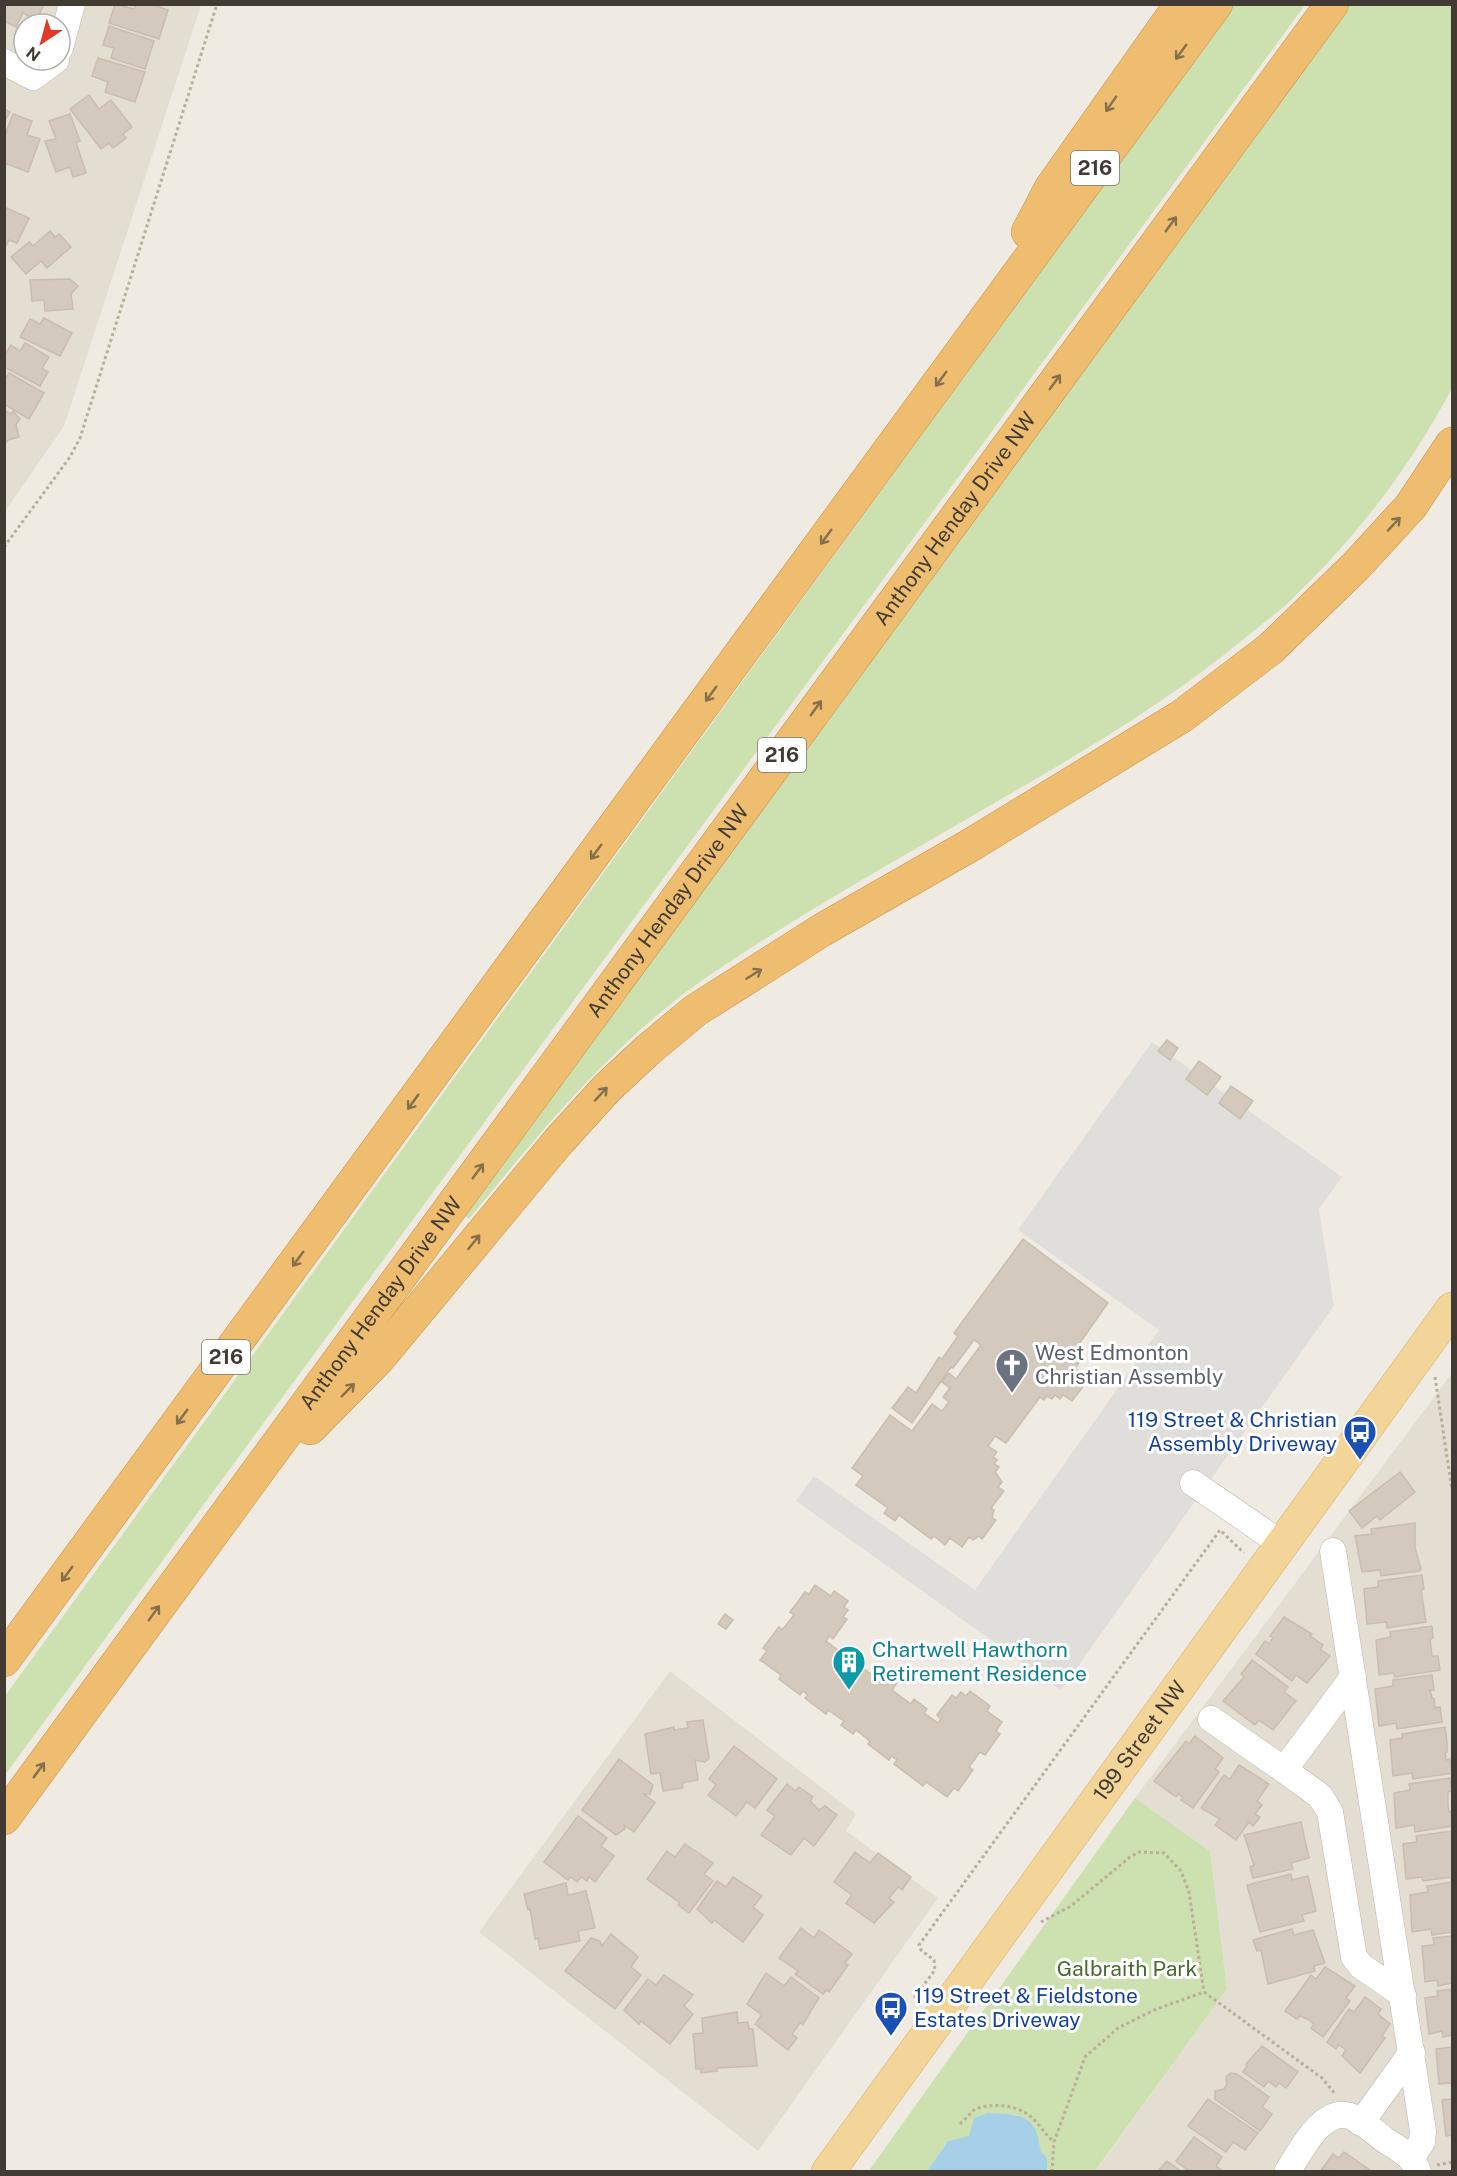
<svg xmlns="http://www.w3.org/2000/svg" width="1457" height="2176" viewBox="0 0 1457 2176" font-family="'Public Sans',sans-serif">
<rect width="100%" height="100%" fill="#efebe3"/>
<g fill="#e3ddd2" fill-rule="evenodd">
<path d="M5 5H201L64 426 5 511ZM24 24H60V60H24Z"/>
<polygon points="1452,1373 1452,2171 1095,2172 1227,1989 1210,1851 1135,1798"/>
<polygon points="670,1671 856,1814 846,1831 938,1898 758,2151 479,1932"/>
</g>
<g fill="#cde0b0">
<polygon points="1234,5 1305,5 5,1775 5,1696"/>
<path d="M1351 5H1452V388C1411 466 1358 535 1295 596 1280 612 1261 624 1245 638 1177 694 1103 740 1027 784 920 847 810 907 707 977 614 1041 540 1132 469 1219L464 1215Z"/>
<polygon points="1135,1798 1210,1851 1227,1989 1095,2171 1047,2171 1037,2141 1018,2115 988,2113 970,2136 948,2141 927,2171 868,2172"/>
</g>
<polygon fill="#e0dedb" points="1152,1042 1342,1177 1319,1209 1334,1306 1061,1690 796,1501 814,1476 975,1590 1159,1330 1018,1230"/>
<path fill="#a5d0e7" d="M988 2113C1007 2114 1030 2112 1037 2134 1039 2139 1039 2146 1041 2152L1047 2158V2171H927L948 2141 969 2136 974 2118Z"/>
<g fill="#d3c9bd" stroke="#cabdae" stroke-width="1.5">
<polygon points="6,4 41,4 43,7 36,20 23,13 16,27 4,21"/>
<polygon points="115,4 134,9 136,4 151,4 168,10 159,39 109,23"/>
<polygon points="109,26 154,41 145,69 111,58 114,48 103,45"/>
<polygon points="98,58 145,72 135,102 105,92 108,82 92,76"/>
<polygon points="89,95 99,109 111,100 132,127 123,134 126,138 113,148 109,143 101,149 70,109"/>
<polygon points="4,109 10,112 4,122"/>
<polygon points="13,114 32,121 27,135 40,139 28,172 4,163 4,138"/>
<polygon points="70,114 80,141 76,142 86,173 73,177 70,167 56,172 45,141 56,139 49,121"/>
<polygon points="4,207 29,218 17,243 9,240 4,249"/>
<polygon points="50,231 55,237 59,234 71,247 47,268 41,261 26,274 11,257 29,242 33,246"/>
<polygon points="70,279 78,286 71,294 73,309 45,311 44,300 32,301 30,280"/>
<polygon points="44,318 72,333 60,356 20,337 30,319 40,324"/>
<polygon points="25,343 49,357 42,368 48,372 40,386 4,367 4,356 11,345 20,351"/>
<polygon points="9,373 44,393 29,419 4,404 4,380"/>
<polygon points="4,410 11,414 13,411 20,419 16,425 19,437 8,440 5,444"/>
<polygon points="1167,1040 1178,1048 1170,1060 1158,1051"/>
<polygon points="1199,1061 1221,1077 1207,1095 1186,1079"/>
<polygon points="1231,1086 1253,1101 1240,1119 1219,1103"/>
<polygon points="1023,1239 1108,1303 1074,1351 1077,1354 1073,1359 1079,1363 1075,1368 1080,1372 1076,1377 1085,1384 1072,1401 1063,1395 1060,1399 1055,1395 1052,1399 1047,1396 1044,1400 1040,1397 1006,1443 995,1436 988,1446 997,1452 993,1457 997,1460 994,1464 999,1467 995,1472 1002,1482 998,1487 1004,1491 991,1508 994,1510 992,1518 996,1520 982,1539 979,1536 973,1540 969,1537 962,1547 950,1538 945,1545 934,1536 931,1539 899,1515 895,1521 884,1513 888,1508 856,1485 863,1476 852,1468 890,1415 912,1431 932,1404 942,1411 949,1402 943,1397 950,1388 942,1382 949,1373 956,1379 981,1345 974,1340 953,1368 951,1367 912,1423 892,1408 908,1387 916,1393 939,1357 942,1359 958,1336 954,1333"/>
<polygon points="1400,1472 1415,1492 1380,1520 1377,1516 1362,1528 1349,1511"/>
<polygon points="1415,1523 1415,1548 1421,1569 1419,1571 1381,1576 1380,1570 1362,1572 1355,1536 1372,1534 1371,1529"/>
<polygon points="1422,1575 1424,1589 1421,1590 1426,1622 1387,1628 1386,1622 1367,1624 1364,1589 1378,1587 1378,1581"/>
<polygon points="815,1585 831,1596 834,1591 848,1601 844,1607 848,1610 843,1617 847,1619 833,1639 829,1636 826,1641 839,1651 842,1647 855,1657 852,1660 871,1674 878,1665 899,1680 892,1690 911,1704 914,1699 927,1709 924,1713 938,1723 941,1719 937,1715 952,1695 956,1698 961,1692 966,1696 970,1691 990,1706 987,1711 1002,1722 996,1731 1000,1734 985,1755 980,1752 969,1767 973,1770 958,1791 954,1788 947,1797 926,1782 923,1786 894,1764 897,1760 891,1756 889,1760 868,1744 870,1741 856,1730 853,1734 841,1725 844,1721 828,1710 826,1714 805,1698 808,1695 803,1691 800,1695 779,1679 781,1675 760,1660 767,1651 763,1648 779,1627 782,1630 794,1615 790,1612 805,1592 809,1594"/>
<polygon points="725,1614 733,1620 726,1629 718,1624"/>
<polygon points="1284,1617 1312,1634 1310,1636 1323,1645 1320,1649 1330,1656 1307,1683 1296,1675 1292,1681 1256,1654 1265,1641 1269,1644 1273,1638 1270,1636"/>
<polygon points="1432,1626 1433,1638 1430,1639 1432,1656 1438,1656 1440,1670 1395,1677 1394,1673 1379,1675 1376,1640 1391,1637 1390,1632"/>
<polygon points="1252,1660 1288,1687 1284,1692 1296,1701 1273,1730 1259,1720 1255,1725 1223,1701 1244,1677 1241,1674"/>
<polygon points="1432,1675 1434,1690 1430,1690 1432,1698 1434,1698 1435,1708 1440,1707 1442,1722 1397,1729 1396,1723 1379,1726 1375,1689 1393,1686 1393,1680"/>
<polygon points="703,1720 709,1758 705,1762 695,1760 698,1780 682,1783 683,1788 663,1791 660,1773 651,1774 645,1734 674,1727 674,1730 688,1728 687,1722"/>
<polygon points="1445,1727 1447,1741 1447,1752 1445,1753 1446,1760 1450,1759 1452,1773 1413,1779 1412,1773 1393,1776 1390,1740 1402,1738 1402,1734"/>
<polygon points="1195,1736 1223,1758 1215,1769 1219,1772 1193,1808 1181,1800 1183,1797 1178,1794 1176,1797 1154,1781 1186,1741 1189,1744"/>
<polygon points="734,1746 777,1779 755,1808 747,1802 736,1816 708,1795 716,1785 709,1779"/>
<polygon points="619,1759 653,1785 650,1794 644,1794 655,1803 634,1832 624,1825 625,1829 616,1835 582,1810"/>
<polygon points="1239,1765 1269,1784 1257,1801 1262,1805 1255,1814 1260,1817 1253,1826 1249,1822 1236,1840 1215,1825 1220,1819 1201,1808 1224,1775 1230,1779"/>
<polygon points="1450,1778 1452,1791 1448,1792 1448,1805 1449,1812 1452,1811 1452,1826 1415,1832 1414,1825 1396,1828 1394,1793 1410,1790 1409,1784"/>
<polygon points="787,1784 796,1791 799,1787 813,1797 810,1801 819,1810 825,1806 837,1815 814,1846 804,1838 791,1855 761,1835 775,1816 767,1810"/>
<polygon points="578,1816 607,1838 601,1846 614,1856 595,1882 589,1877 587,1881 581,1877 577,1882 571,1877 568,1880 544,1862"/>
<polygon points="1301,1822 1309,1858 1291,1863 1293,1869 1253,1878 1250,1867 1254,1865 1244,1835"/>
<polygon points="1452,1831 1452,1877 1423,1881 1422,1877 1406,1879 1403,1844 1417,1842 1416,1836"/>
<polygon points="685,1844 713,1863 704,1874 713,1881 689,1913 678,1905 680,1903 647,1879 667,1851 675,1857"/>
<polygon points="855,1852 870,1863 878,1853 911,1877 902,1890 898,1887 889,1898 894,1902 874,1923 846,1903 852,1895 834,1882"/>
<polygon points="1291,1874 1292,1880 1308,1876 1316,1911 1302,1915 1304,1921 1260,1932 1247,1885"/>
<polygon points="733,1877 762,1896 753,1907 763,1915 743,1942 714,1920 712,1923 697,1909 717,1881 726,1887"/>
<polygon points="1452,1882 1452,1932 1432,1935 1431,1929 1412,1932 1410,1895 1428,1892 1427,1886"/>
<polygon points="566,1883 568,1895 586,1891 595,1928 578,1931 580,1941 540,1949 538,1938 535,1939 530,1909 528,1910 524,1894"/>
<polygon points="801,1928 814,1938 819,1930 852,1954 845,1963 848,1965 829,1992 826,1990 823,1994 795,1974 798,1971 779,1958"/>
<polygon points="1292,1929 1294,1935 1313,1930 1325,1963 1314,1966 1315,1971 1268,1984 1261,1950 1257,1951 1253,1940"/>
<polygon points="611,1934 638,1957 631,1967 641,1975 615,2009 565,1971 591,1938 600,1941 602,1946"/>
<polygon points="1452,1936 1452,1983 1438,1986 1437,1980 1425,1982 1422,1946 1434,1945 1433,1938"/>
<polygon points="1325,1967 1355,1986 1346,1998 1350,2001 1323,2037 1311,2028 1314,2024 1309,2020 1300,2016 1297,2019 1285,2011 1311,1975 1316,1979"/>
<polygon points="766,1973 784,1986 791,1977 819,1998 803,2024 800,2023 792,2034 797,2038 788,2050 755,2024 762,2015 747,2004"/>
<polygon points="664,1975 693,1995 684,2006 693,2014 670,2044 641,2021 639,2024 624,2010 648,1979 656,1985"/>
<polygon points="1452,1989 1452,2035 1443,2037 1442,2031 1429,2034 1425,1998 1438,1996 1437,1991"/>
<polygon points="1365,1997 1381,2009 1378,2014 1390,2024 1382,2036 1385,2038 1360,2073 1342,2056 1346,2050 1339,2045 1336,2049 1327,2042 1349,2009 1354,2012"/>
<polygon points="737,2012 738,2023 748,2022 749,2029 753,2029 757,2066 717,2068 717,2071 701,2073 701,2069 696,2069 693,2034 703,2033 702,2018"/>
<polygon points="1262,2046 1298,2072 1286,2088 1279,2083 1276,2087 1268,2081 1264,2087 1243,2072 1247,2066 1246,2064"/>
<polygon points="1452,2047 1452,2083 1439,2084 1436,2049"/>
<polygon points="1231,2073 1237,2074 1269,2097 1262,2107 1272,2114 1260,2131 1215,2099 1215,2091 1224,2089 1227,2084 1226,2077"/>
<polygon points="1208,2099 1258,2133 1245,2150 1233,2142 1226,2152 1188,2126"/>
<polygon points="1452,2099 1452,2135 1446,2136 1442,2100"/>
<polygon points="1194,2137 1222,2157 1216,2166 1224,2172 1190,2172 1176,2161"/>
<polygon points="1344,2152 1370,2170 1369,2172 1321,2170 1333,2154 1339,2158"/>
<polygon points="1167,2161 1182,2172 1157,2172"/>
</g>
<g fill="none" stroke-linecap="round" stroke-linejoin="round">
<g stroke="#bdb5aa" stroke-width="27">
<g id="minor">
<polyline points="60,48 72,4"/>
<polyline points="4,62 33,77 56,60"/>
<polyline points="1193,1483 1282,1544"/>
<polyline points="1333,1551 1423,2131 1422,2142 1411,2158"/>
<polyline points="1211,1719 1284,1770 1353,1677"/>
<polyline points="1284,1770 1320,1796 1330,1812 1354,1957 1361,1966 1403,1995"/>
<polyline points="1361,2123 1412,2052"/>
<path d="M1287 2172C1300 2153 1321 2107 1350 2116 1362 2120 1374 2132 1385 2140 1397 2148 1414 2156 1418 2172"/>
</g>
</g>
<g stroke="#d5b06b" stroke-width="34">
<g id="major">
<path id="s1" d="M828 2172 1452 1309"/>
</g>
</g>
<g stroke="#cb9142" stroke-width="34">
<g id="highway">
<polyline points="1028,232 1051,188 1181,4"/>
<polyline points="310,1428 379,1358 558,1142 607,1088 649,1049 696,1010 822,930 969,846 1182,716 1270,649 1355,567 1411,506 1452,444"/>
<polyline points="4,1660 1216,4"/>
<path id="s2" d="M4 1818 1332 4"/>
</g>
</g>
<g stroke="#baad9a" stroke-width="3" stroke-dasharray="3 3" stroke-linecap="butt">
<polyline points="4,547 70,457 80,438 217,4"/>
<polyline points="1435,1377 1452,1490"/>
<polyline points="1041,1922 1071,1906 1130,1857 1139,1852 1164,1853 1181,1871 1189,1892 1204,1992"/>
<polyline points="919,2001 914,1998 935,1970 934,1960 921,1950 919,1945 1220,1530 1244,1553"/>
<path d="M960 2124 975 2109C993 2103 1016 2104 1031 2117 1039 2124 1045 2134 1054 2142"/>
<polyline points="1437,2165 1452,2162"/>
<polyline points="1052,2172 1054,2142 1085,2057 1118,2028 1154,2010 1204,1992 1322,2078 1335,2094"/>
</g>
<use href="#minor" stroke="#fff" stroke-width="26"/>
<use href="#major" stroke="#f3d499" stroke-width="33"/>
<use href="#highway" stroke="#eebd70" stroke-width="33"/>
</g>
<defs><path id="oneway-shaft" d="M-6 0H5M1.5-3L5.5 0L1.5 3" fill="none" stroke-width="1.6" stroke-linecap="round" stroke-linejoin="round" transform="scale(1.5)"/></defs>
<g stroke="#866f4c">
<use href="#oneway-shaft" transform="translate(1181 52) rotate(126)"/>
<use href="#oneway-shaft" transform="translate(1111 104) rotate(125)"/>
<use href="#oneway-shaft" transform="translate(1171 224) rotate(-54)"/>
<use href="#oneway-shaft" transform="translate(941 379) rotate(126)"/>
<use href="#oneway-shaft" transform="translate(1055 382) rotate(-54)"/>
<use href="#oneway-shaft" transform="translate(1394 524) rotate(-47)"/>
<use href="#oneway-shaft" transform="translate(826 537) rotate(126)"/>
<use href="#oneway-shaft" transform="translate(711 694) rotate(126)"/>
<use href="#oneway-shaft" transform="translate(816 708) rotate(-54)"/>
<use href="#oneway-shaft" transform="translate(596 852) rotate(126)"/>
<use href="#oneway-shaft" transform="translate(754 974) rotate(-32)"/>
<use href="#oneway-shaft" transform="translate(601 1094) rotate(-47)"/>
<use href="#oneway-shaft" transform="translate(413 1102) rotate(126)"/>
<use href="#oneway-shaft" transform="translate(478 1171) rotate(-54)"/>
<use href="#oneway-shaft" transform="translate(474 1242) rotate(-51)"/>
<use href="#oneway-shaft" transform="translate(298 1259) rotate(126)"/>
<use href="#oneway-shaft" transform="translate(348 1390) rotate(-45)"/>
<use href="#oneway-shaft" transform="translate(182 1417) rotate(126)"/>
<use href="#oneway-shaft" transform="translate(67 1574) rotate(126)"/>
<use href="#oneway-shaft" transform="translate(154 1613) rotate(-54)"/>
<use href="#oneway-shaft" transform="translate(39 1770) rotate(-54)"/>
</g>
<defs>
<g id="church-pin" transform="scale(1.725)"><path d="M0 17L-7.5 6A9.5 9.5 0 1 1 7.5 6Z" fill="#6b7280" stroke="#fff"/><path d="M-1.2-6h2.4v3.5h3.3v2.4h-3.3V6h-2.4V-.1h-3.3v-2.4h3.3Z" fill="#fff"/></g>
<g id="bus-pin" transform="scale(1.725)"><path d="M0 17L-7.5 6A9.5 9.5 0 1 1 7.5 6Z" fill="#1a4fb4" stroke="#fff"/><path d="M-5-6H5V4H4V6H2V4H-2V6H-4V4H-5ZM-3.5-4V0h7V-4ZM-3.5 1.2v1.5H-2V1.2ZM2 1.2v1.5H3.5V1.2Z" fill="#fff"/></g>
<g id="building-pin" transform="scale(1.725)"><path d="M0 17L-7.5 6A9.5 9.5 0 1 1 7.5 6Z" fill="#0f9aa8" stroke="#fff"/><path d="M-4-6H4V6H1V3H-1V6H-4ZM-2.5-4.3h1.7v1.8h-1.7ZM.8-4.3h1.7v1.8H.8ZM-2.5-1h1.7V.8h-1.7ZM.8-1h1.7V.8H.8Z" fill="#fff"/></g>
</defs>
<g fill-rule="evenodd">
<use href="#church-pin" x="1012" y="1365"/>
<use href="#bus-pin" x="1360" y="1432"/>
<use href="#building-pin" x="849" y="1662"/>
<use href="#bus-pin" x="891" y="2008"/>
</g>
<g text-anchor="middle" stroke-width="6" stroke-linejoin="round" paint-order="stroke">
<g fill="#fff" stroke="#7a7671" stroke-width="1.5">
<rect x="1071" y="151" width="48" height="34" rx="4.5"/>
<rect x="758" y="738" width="48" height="34" rx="4.5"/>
<rect x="202" y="1340" width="48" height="34" rx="4.5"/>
</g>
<g font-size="20" font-weight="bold" fill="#413b34">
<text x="1095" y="175">216</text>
<text x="782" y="762">216</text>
<text x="226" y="1364">216</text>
</g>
<g font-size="21" fill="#413b34" stroke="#fff">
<text dy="7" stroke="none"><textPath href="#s2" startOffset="1610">Anthony Henday Drive NW</textPath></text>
<text dy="7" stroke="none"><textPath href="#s2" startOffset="1124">Anthony Henday Drive NW</textPath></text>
<text dy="7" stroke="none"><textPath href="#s2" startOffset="638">Anthony Henday Drive NW</textPath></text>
<text dy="7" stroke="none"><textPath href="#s1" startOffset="532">199 Street NW</textPath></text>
</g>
<g font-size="21" fill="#5b616d" stroke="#fff" text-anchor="start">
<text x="1035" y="1360">West Edmonton<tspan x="1035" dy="24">Christian Assembly</tspan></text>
</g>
<g font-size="21" fill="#164399" stroke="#fff" text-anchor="end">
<text x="1337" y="1427">119 Street &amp; Christian<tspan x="1337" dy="24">Assembly Driveway</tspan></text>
<text x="914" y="2003" text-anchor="start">119 Street &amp; Fieldstone<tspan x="914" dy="24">Estates Driveway</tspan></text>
</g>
<g font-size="21" fill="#0d838f" stroke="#fff" text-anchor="start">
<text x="872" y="1657">Chartwell Hawthorn<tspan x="872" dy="24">Retirement Residence</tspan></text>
</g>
<g font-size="21" fill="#496b2f" stroke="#fff">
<text x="1127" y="1976">Galbraith Park</text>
</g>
</g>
<rect width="1457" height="2176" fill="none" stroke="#413b34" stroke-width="12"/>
<g transform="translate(42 42) rotate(216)"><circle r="28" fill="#ffffff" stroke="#b3b1ae" stroke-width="1.5"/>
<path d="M0-4.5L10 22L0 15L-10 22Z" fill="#e23928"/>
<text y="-9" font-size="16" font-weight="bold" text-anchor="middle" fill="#413b34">N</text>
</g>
</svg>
